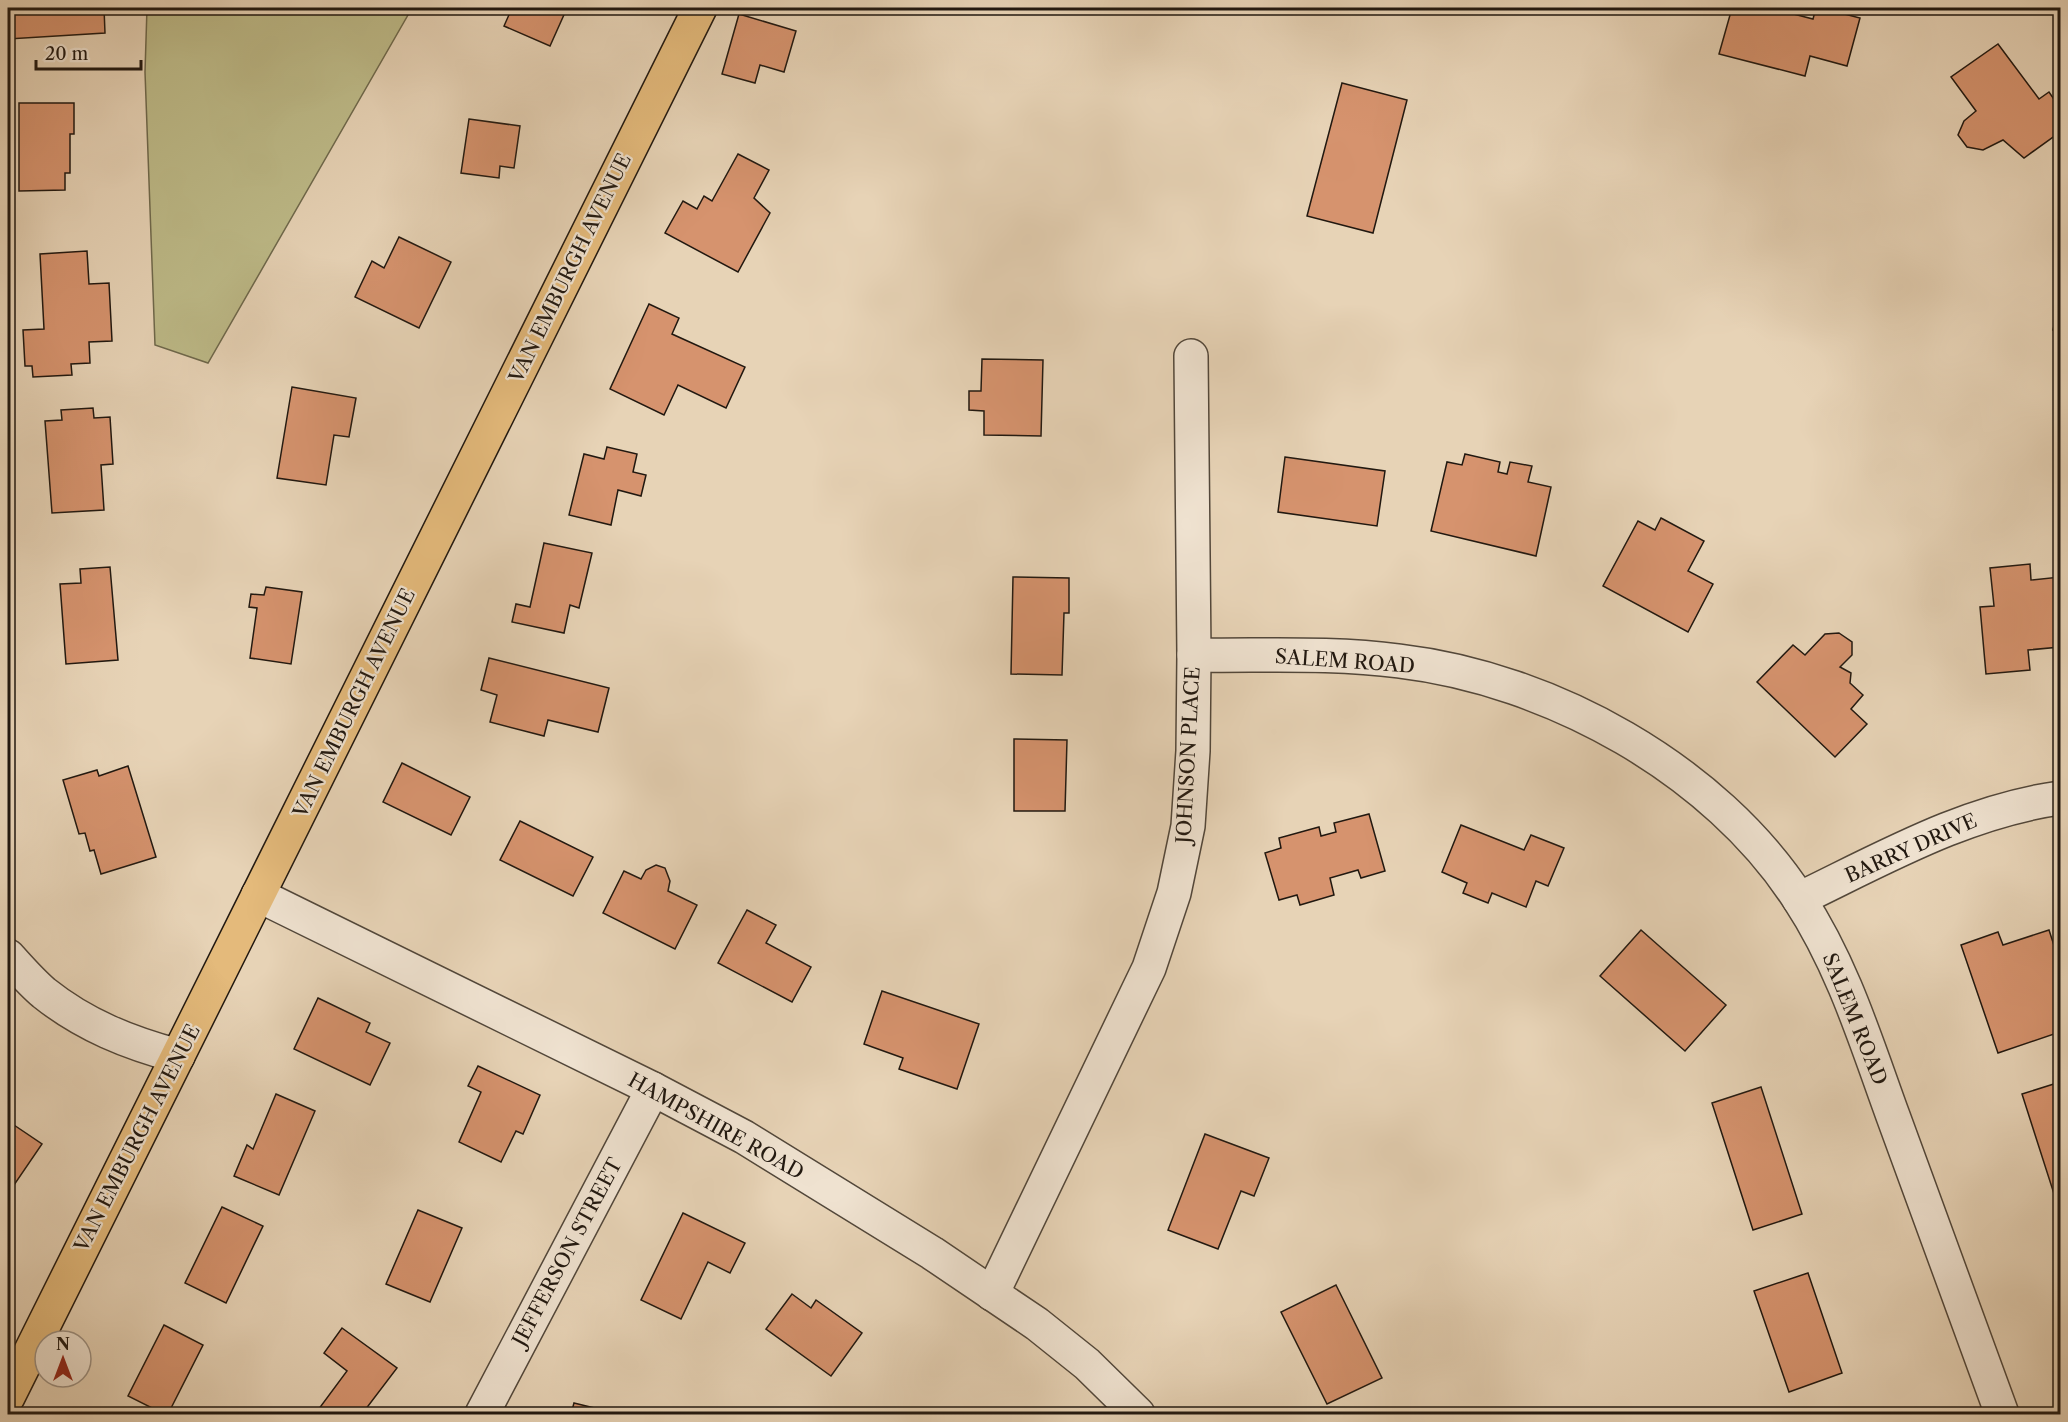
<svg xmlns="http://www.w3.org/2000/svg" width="2068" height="1422" viewBox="0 0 2068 1422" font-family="'Libre Caslon Text',serif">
<rect width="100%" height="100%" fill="#e7d3b6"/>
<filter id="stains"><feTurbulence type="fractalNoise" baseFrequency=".00333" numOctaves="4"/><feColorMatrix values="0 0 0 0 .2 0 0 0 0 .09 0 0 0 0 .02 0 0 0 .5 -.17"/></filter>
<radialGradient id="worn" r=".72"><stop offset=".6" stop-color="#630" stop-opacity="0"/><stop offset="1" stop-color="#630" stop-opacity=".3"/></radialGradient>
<polygon fill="#bdba88" stroke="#6f694c" stroke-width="1.5" points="147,8 412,8 208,363 155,345 145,72"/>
<g fill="#d6936e" stroke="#211810" stroke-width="1.5">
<polygon points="8,8 104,8 105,33 8,39"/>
<polygon points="512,8 567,8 550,46 504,26"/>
<polygon points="1732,8 1770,8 1813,19 1816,8 1821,8 1860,18 1847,66 1810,56 1805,76 1719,54"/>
<polygon points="739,14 796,31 784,72 760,65 755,83 722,74"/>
<polygon points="1998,44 2039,99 2049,92 2060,108 2060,132 2024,158 2003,140 1983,150 1967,147 1958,135 1964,121 1976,111 1951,77"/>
<polygon points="1342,83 1407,100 1373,233 1307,216"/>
<polygon points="19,103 74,103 74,134 70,134 70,173 65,173 65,190 19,191"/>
<polygon points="469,119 520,126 514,168 500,166 499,178 461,173"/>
<polygon points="738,154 769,170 754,198 770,213 738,272 665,233 683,201 697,209 704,196 712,201"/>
<polygon points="399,237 451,262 419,328 355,297 372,261 384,268"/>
<polygon points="87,251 89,284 109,283 112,341 89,342 90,363 71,364 72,375 33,377 32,366 25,366 23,330 44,329 40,254"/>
<polygon points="2060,298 2060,332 2053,330"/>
<polygon points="649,304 679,318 672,334 745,367 726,408 678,385 664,415 610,389"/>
<polygon points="982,359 1043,360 1041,436 984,435 984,411 969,410 969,391 981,391"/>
<polygon points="292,387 356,398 349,437 334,435 326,485 277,478"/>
<polygon points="93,408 94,418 110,417 113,464 101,465 104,510 52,513 45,421 62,420 61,410"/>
<polygon points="607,447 637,454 633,472 646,475 641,496 618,490 611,525 569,515 584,454 604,459"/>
<polygon points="1465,454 1500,462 1498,472 1507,474 1510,462 1532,466 1528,482 1551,487 1536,556 1431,531 1447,462 1462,465"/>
<polygon points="1285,457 1385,471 1377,526 1278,512"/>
<polygon points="1661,518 1704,541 1688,571 1713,584 1688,632 1603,586 1638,521 1655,530"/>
<polygon points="544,543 592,553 579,608 570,605 564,633 512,622 516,604 530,607"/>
<polygon points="2030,564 2031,580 2060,577 2060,647 2028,650 2030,670 1986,674 1980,607 1994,606 1990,568"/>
<polygon points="110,567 118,660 66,664 60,584 81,583 80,569"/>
<polygon points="1013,577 1069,578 1069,613 1064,613 1062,675 1011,674"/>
<polygon points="266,587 302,592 291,664 250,658 257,608 249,607 251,594 264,595"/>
<polygon points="1839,633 1852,642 1852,655 1840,667 1851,673 1850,683 1863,695 1851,709 1867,724 1835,757 1757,682 1793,645 1805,655 1825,634"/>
<polygon points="489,658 609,688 598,732 548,720 544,736 490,722 497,695 481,690"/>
<polygon points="1014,739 1067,740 1065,811 1014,811"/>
<polygon points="402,763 470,797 451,835 383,802"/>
<polygon points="128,766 156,857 101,874 94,850 90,851 85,833 79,834 63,780 97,770 99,776"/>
<polygon points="1369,814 1385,871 1361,878 1358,870 1330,878 1334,895 1300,905 1297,895 1279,900 1265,853 1281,848 1279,838 1319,827 1321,836 1336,832 1334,823"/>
<polygon points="520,821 593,857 573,896 500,860"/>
<polygon points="1461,825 1524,850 1531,835 1564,848 1548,886 1536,881 1526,907 1492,893 1488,903 1463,893 1467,883 1442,872"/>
<polygon points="656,865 665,868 670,881 668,891 697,905 675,949 603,913 624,871 641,879 646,870"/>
<polygon points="747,910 776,925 766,943 811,967 792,1002 718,963"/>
<polygon points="1641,930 1726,1005 1685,1051 1600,976"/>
<polygon points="2049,930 2060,964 2060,1032 1998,1053 1961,945 1998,932 2003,945"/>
<polygon points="882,991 979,1024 957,1089 899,1069 903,1058 864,1044"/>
<polygon points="318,998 370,1023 366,1032 390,1043 370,1085 294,1049"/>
<polygon points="478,1066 540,1095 523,1134 516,1131 501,1162 459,1142 481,1092 468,1086"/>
<polygon points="2060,1082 2060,1196 2055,1197 2022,1094"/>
<polygon points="1761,1087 1802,1214 1753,1230 1712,1103"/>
<polygon points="276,1094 315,1111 279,1195 234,1176 247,1145 253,1149"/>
<polygon points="8,1121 42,1144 12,1188 8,1185"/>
<polygon points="1205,1134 1269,1158 1254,1196 1241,1191 1218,1249 1168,1230"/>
<polygon points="222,1207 263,1226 226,1303 185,1283"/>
<polygon points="418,1210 462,1228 430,1302 386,1284"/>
<polygon points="683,1213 745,1243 730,1273 708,1262 681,1319 641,1300"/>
<polygon points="1808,1273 1842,1373 1789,1392 1754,1291"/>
<polygon points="1336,1285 1382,1378 1327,1404 1281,1312"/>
<polygon points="792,1294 811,1308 816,1300 862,1333 831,1376 766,1329"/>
<polygon points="164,1325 203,1345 168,1414 164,1414 128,1396"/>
<polygon points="342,1328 397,1368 362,1414 324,1414 318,1410 347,1371 324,1353"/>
<polygon points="574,1403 619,1414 571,1414"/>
</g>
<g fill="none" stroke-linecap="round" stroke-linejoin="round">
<g stroke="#52473a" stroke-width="36">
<g id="minor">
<path d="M1194 655C1262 656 1332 652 1399 661 1551 679 1715 769 1799 899 1843 966 1866 1042 1893 1116 1929 1216 1966 1315 2002 1414"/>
<polyline points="258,895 653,1089 744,1137 932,1253 1037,1324 1087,1364 1138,1414"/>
<path d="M1799 899C1884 858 1966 811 2060 798"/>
<path d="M8 956C19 968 31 982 44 993 84 1025 129 1043 178 1056"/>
<polyline points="992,1294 1149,968 1174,893 1188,826 1193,751 1194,655 1191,356"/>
<polyline points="482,1414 653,1089"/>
</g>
</g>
<g stroke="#211810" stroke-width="36">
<polyline id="major" points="8,1397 700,8"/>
</g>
<use href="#minor" stroke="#efe2d0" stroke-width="33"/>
<use href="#major" stroke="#e4ba7b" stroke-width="33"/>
</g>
<g text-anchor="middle" stroke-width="4.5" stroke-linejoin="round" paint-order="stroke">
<g font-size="20" fill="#211810" stroke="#efe2d0">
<text transform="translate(570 268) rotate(-64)" y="7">VAN EMBURGH AVENUE</text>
<text transform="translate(1345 661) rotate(4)" y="7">SALEM ROAD</text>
<text transform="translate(354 703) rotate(-64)" y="7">VAN EMBURGH AVENUE</text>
<text transform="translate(1188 755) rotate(-87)" y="7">JOHNSON PLACE</text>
<text transform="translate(1911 848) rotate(-24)" y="7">BARRY DRIVE</text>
<text transform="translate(1855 1019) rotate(68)" y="7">SALEM ROAD</text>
<text transform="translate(716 1126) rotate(29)" y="7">HAMPSHIRE ROAD</text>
<text transform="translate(137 1138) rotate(-63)" y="7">VAN EMBURGH AVENUE</text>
<text transform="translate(567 1252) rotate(-62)" y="7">JEFFERSON STREET</text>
</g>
</g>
<rect width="2068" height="1422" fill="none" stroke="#e7d3b6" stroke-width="30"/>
<rect x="9" y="9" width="2050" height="1404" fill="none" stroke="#211810" stroke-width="3"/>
<rect x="15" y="15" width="2038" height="1392" fill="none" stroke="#211810" stroke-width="1.5"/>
<g transform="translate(63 1359)"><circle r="28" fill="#efe2d0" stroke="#9d9183" stroke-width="1.5"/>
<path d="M0-4.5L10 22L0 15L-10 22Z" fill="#8f2418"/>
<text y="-9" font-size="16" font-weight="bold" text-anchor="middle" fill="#211810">N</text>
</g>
<path d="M36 60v9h105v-9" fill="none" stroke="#211810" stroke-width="3"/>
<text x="45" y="60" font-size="18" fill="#211810" stroke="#efe2d0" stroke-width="4.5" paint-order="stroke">20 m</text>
<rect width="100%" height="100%" filter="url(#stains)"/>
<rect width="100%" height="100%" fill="url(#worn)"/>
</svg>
